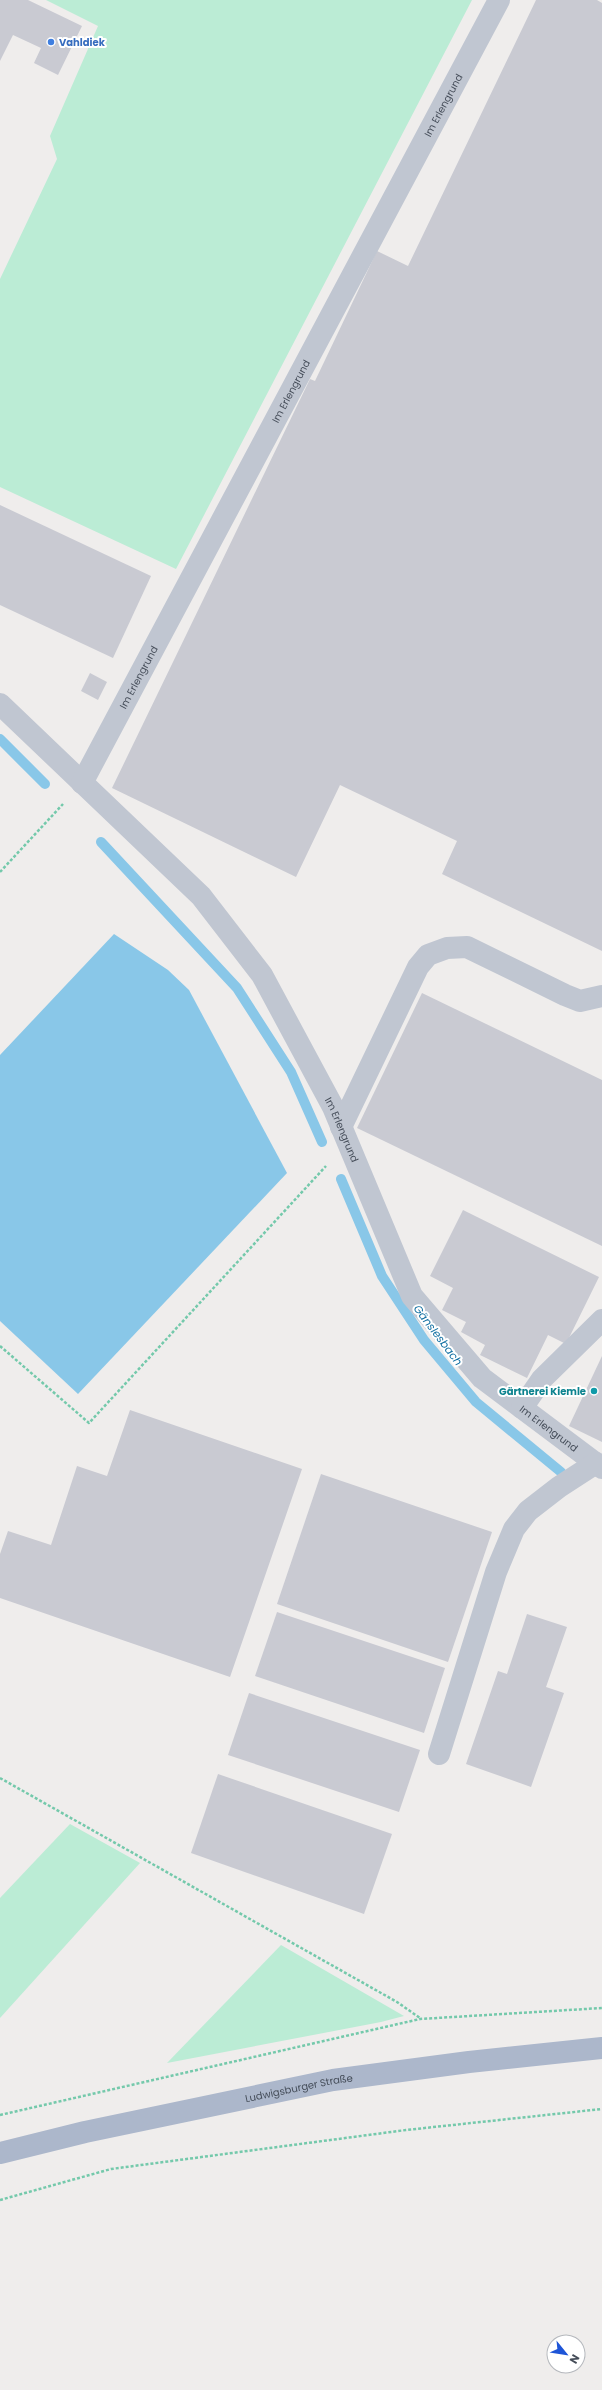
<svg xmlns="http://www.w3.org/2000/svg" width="602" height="2390" viewBox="0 0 602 2390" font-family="Poppins,sans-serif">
<rect width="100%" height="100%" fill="#efedec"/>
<g fill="#bbecd5">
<polygon points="46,0 472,0 176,569 0,487 0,279 57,159 50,136 98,26"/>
<polygon points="70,1824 140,1863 0,2018 0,1898"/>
<polygon points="281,1945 404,2016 381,2022 167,2063"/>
</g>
<polygon fill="#89c7e8" points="114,934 168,970 189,990 287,1173 78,1394 0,1321 0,1055"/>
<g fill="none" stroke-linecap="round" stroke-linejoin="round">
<g stroke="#89c7e8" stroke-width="10">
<polyline points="0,739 45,784"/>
<polyline points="101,842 237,988 291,1072 322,1142"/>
<polyline points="341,1179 382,1276 424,1340 476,1402 561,1472"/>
</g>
</g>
<g fill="#c9cad2">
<polygon points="0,0 28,0 82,26 58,75 34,63 41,48 13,35 0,61"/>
<polygon points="536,0 597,0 602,3 602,951 442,874 457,841 340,785 296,877 112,788 310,379 315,381 377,251 408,266"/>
<polygon points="0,505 151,576 113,658 0,605"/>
<polygon points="90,673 107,682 98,700 81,691"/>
<polygon points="422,993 602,1080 602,1246 357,1128"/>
<polygon points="463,1210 599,1277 566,1344 548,1335 527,1378 480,1355 485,1345 461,1332 466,1322 442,1310 453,1288 430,1276"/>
<polygon points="602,1356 602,1442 569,1426"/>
<polygon points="130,1410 302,1469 230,1677 0,1598 0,1554 8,1531 51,1545 77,1466 107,1476"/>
<polygon points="321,1474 492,1532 448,1662 277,1604"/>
<polygon points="277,1612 445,1668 424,1733 255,1676"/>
<polygon points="527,1614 567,1627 546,1687 564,1693 531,1787 466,1764 498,1671 507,1674"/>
<polygon points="249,1693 420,1750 399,1812 228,1755"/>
<polygon points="218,1774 392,1834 364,1914 191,1853"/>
</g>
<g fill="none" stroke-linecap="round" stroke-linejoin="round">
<g stroke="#74c9ab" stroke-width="2.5" stroke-dasharray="3 2" stroke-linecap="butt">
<polyline points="0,872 63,804"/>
<polyline points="0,1346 89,1423 326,1166"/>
<polyline points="0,1778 397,2002 420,2018"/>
<polyline points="0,2115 420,2019 602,2008"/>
<polyline points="0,2200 111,2169 406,2130 602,2109"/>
</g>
<g stroke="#c0c6d1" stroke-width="22">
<path id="s1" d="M0 704 201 896 262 975 333 1107 412 1296 482 1378 602 1468"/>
<path id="s2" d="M82 783 499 0"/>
<polyline points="341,1127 418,967 428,955 447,948 467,947 565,995 580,1001 602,996"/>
<polyline points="522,1408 542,1379 602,1320"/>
<polyline points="439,1754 496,1572 514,1529 528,1511 559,1487 596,1463"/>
</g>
<path stroke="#acb7cb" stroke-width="22" id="s3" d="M0 2153 85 2132 333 2080 469 2062 602 2048"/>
</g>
<circle fill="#3f7fe0" stroke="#fff" stroke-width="1.5" cx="51" cy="42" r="4"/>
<circle fill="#0f9aa8" stroke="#fff" stroke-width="1.5" cx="594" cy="1391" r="4"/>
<g text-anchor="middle" stroke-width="4" stroke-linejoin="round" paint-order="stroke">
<g font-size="10" font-weight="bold" fill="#366cbe" stroke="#fff" text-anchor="start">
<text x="59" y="46">Vahldiek</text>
</g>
<g font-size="10" fill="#454d59" stroke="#fff">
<text dy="4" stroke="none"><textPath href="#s2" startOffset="768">Im Erlengrund</textPath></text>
<text dy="4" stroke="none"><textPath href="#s2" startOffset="444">Im Erlengrund</textPath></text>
<text dy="4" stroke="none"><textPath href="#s2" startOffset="120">Im Erlengrund</textPath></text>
<text dy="4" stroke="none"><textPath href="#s1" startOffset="552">Im Erlengrund</textPath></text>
<text dy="4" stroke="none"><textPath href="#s1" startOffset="924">Im Erlengrund</textPath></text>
<text dy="4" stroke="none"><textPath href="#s3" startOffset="306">Ludwigsburger Straße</textPath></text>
</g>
<g font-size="10" font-weight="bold" fill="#0d838f" stroke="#fff" text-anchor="end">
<text x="586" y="1395">Gärtnerei Kiemle</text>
</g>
<g font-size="11" font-style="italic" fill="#106ea1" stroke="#fff">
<text transform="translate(438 1335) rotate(53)" y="4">Gänslesbach</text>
</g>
</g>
<g transform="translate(566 2354) rotate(120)"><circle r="19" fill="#ffffff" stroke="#b5b8bd"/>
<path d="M0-3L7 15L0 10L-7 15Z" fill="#1e55d7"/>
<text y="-6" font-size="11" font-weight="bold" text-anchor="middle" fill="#454d59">N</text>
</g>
</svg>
